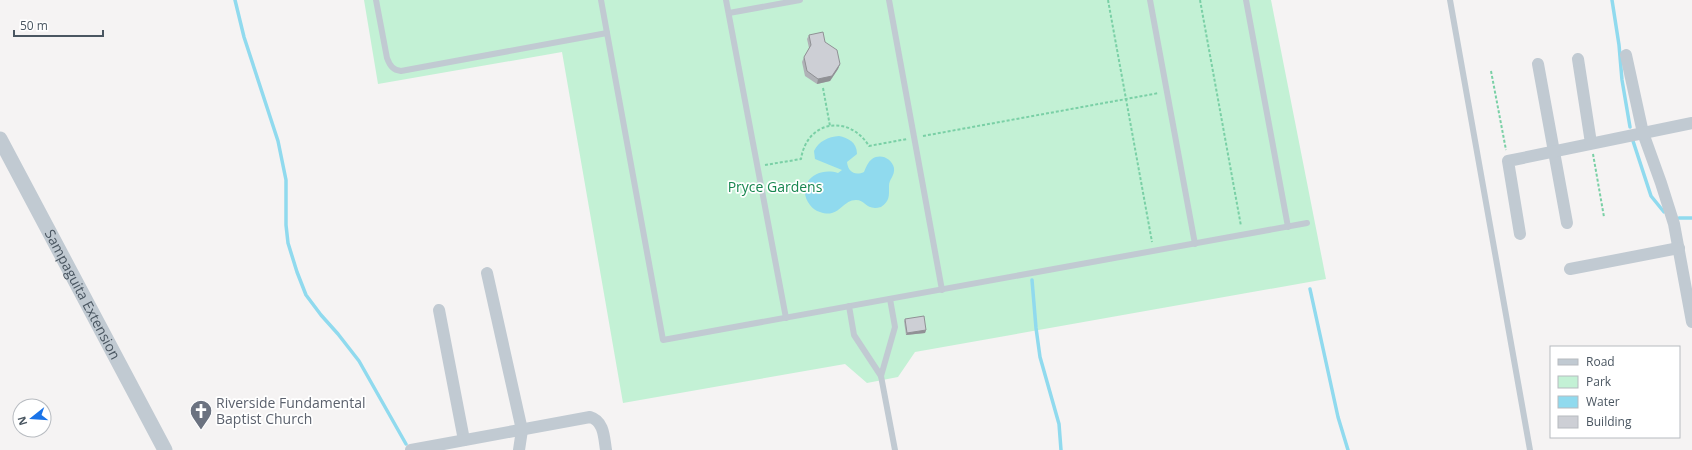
<svg xmlns="http://www.w3.org/2000/svg" width="1692" height="450" viewBox="0 0 1692 450" font-family="'Open Sans',sans-serif">
<rect width="100%" height="100%" fill="#f5f3f3"/>
<polygon fill="#c3f1d5" points="364,0 1271,0 1326,279 915,352 898,377 867,383 845,364 623,403 562,52 378,84"/>
<path fill="#90daee" d="M839 136C848 138 857 142 857 154L847 162C848 172 855 176 864 172 866 167 868 162 872 159 881 153 892 159 894 168 895 176 889 179 889 186 889 196 890 201 881 207 866 211 866 200 856 200 842 200 839 219 820 212 816 211 812 208 810 205 795 185 816 166 838 173L842 170 815 159 814 151C819 141 828 137 839 136Z"/>
<g fill="none" stroke-linecap="round" stroke-linejoin="round">
<g stroke="#90daee" stroke-width="3.5">
<polyline points="235,0 244,37 278,141 286,180 286,225 288,243 297,272 306,295 321,315 338,334 359,361 406,444"/>
<polyline points="1612,0 1619,45 1622,80 1630,127"/>
<polyline points="1633,141 1651,196 1664,212"/>
<polyline points="1679,218 1692,218"/>
<polyline points="1032,280 1036,328 1040,357 1059,424 1061,450"/>
<polyline points="1310,289 1338,417 1348,450"/>
</g>
<g stroke="#7ad0a6" stroke-width="2" stroke-dasharray="3 2" stroke-linecap="butt">
<polyline points="1108,0 1152,242"/>
<polyline points="1200,0 1241,226"/>
<polyline points="1491,71 1506,150"/>
<polyline points="823,88 830,126"/>
<polyline points="923,136 1159,93"/>
<polyline points="1593,154 1604,217"/>
<path d="M765 165 801 159C807 120 849 114 869 146L907 139"/>
</g>
<g stroke="#c1cad2" stroke-width="6">
<path d="M376 0 387 58C390 66 393 70 401 71L607 33"/>
<polyline points="601,0 663,340 1307,223"/>
<polyline points="726,0 786,318"/>
<polyline points="889,0 942,290"/>
<polyline points="1150,0 1195,244"/>
<polyline points="1246,0 1288,227"/>
<polyline points="1450,0 1530,450"/>
<polyline points="729,13 800,0"/>
<polyline points="849,306 854,335 881,376 895,450"/>
<polyline points="881,376 895,327 890,299"/>
</g>
<g stroke="#c1cad2" stroke-width="12">
<polyline points="1626,55 1643,133 1661,183 1674,224 1692,322"/>
<polyline points="1578,59 1591,143"/>
<polyline points="1538,64 1567,223"/>
<polyline points="1520,234 1508,161 1692,123"/>
<polyline points="1570,269 1679,248"/>
<polyline points="487,273 522,430 519,450"/>
<polyline points="439,310 464,440"/>
<path d="M411 450 590 417C604 421 604 437 606 450"/>
</g>
<path stroke="#c1cad2" stroke-width="15" id="s1" d="M0 139 165 450"/>
</g>
<g fill="#b0b2b7">
<polygon points="809,35 825,42 840,64 838,69 830,81 817,84 805,76 802,62 804,57 809,48 807,39"/>
<polygon points="905,319 926,330 925,333 906,335 904,321"/>
</g>
<g fill="#909195">
<polygon points="840,64 838,69 830,81 817,84 818,79"/>
<polygon points="926,330 925,333 906,335 907,333"/>
</g>
<g fill="#cdcfd5" stroke="#909195">
<polygon points="823,32 825,42 837,50 840,64 832,76 818,79 807,71 804,57 811,45 809,35"/>
<polygon points="924,316 926,330 907,333 905,319"/>
</g>
<defs>
<g id="church-pin" transform="scale(1.15)"><path d="M0 17L-7.5 6A9.5 9.5 0 1 1 7.5 6Z" fill="#6b7280" stroke="#fff"/><path d="M-1.2-6h2.4v3.5h3.3v2.4h-3.3V6h-2.4V-.1h-3.3v-2.4h3.3Z" fill="#fff"/></g>
</defs>
<g fill-rule="evenodd">
<use href="#church-pin" x="201" y="411"/>
</g>
<g text-anchor="middle" stroke-width="3.5" stroke-linejoin="round" paint-order="stroke">
<g font-size="14" fill="#17864f" stroke="#fff">
<text x="775" y="192">Pryce Gardens</text>
</g>
<g font-size="14" fill="#4a5661" stroke="#fff">
<text dy="5" stroke="none"><textPath href="#s1" startOffset="176">Sampaguita Extension</textPath></text>
</g>
<g font-size="14" fill="#5b616d" stroke="#fff" text-anchor="start">
<text x="216" y="408">Riverside Fundamental<tspan x="216" dy="16">Baptist Church</tspan></text>
</g>
</g>
<rect x="1550" y="346" width="130" height="92" fill="#ffffff" stroke="#b7bbc0"/>
<rect x="1558" y="359" width="20" height="6" fill="#c1cad2" stroke="#b7bbc0"/>
<text x="1586" y="366" font-size="12" fill="#4a5661">Road</text>
<rect x="1558" y="376" width="20" height="12" fill="#c3f1d5" stroke="#b7bbc0"/>
<text x="1586" y="386" font-size="12" fill="#4a5661">Park</text>
<rect x="1558" y="396" width="20" height="12" fill="#90daee" stroke="#b7bbc0"/>
<text x="1586" y="406" font-size="12" fill="#4a5661">Water</text>
<rect x="1558" y="416" width="20" height="12" fill="#cdcfd5" stroke="#b7bbc0"/>
<text x="1586" y="426" font-size="12" fill="#4a5661">Building</text>
<g transform="translate(32 418) rotate(253)"><circle r="19" fill="#ffffff" stroke="#b7bbc0"/>
<path d="M0-3L7 15L0 10L-7 15Z" fill="#1a73e8"/>
<text y="-6" font-size="11" font-weight="bold" text-anchor="middle" fill="#4a5661">N</text>
</g>
<path d="M14 30v6h89v-6" fill="none" stroke="#4a5661" stroke-width="2"/>
<text x="20" y="30" font-size="12" fill="#4a5661" stroke="#ffffff" stroke-width="3" paint-order="stroke">50 m</text>
</svg>
